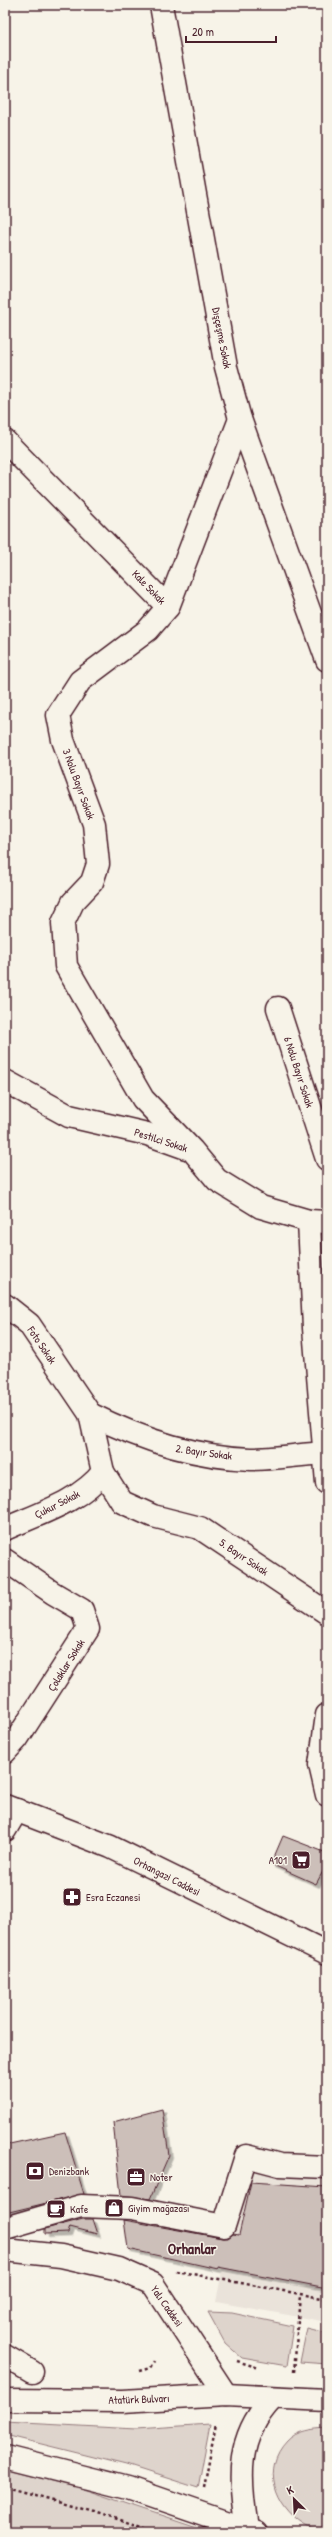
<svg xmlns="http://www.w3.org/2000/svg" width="332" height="2537" viewBox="0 0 332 2537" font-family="'Patrick Hand',sans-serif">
<defs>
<filter id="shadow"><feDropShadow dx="3.5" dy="3.5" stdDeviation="0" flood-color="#0004"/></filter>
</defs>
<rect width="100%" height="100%" fill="#f7f3e8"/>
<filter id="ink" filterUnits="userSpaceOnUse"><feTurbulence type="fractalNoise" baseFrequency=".025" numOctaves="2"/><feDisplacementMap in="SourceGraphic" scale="8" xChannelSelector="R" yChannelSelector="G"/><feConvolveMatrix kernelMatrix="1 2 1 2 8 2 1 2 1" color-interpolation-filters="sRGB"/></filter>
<g filter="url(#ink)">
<polygon fill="#eae3da" points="243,2163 327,2178 327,2322 216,2302"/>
<g fill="#ded4cc" stroke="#947a7c">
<polygon points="208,2312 232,2313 293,2326 287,2366 242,2358 225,2343"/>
<polygon points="307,2328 327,2333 327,2364 300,2362"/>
<polygon points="5,2422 136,2429 210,2424 198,2488 126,2465 5,2435"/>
<path d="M327 2428V2532H324C318 2530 310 2529 304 2525 275 2507 261 2468 287 2441 297 2430 313 2429 327 2428Z"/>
<polygon points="5,2469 86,2490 211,2532 5,2532"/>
</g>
<g fill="#ccbfb9" stroke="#4a1f2b" filter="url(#shadow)">
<polygon points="283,1836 327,1853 327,1864 316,1884 271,1864"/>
<polygon points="162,2109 169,2155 150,2199 121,2195 113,2122"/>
<polygon points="65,2132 84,2194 5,2213 5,2145"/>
<polygon points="251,2182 327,2187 327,2288 218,2267 218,2269 128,2249 124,2220 222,2238 228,2238 233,2234 239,2235"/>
<polygon points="83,2219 92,2219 97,2234 70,2227 68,2233 45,2234 45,2229"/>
</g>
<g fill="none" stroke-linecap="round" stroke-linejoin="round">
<g stroke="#4a1f2b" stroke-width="25">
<g id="minor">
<polyline points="161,5 226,367 240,419 327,660"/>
<polyline points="5,441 168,607 240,419"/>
<polyline points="168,607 148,630 80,681 58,715 63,740 94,824 98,864 92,882 73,902 63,923 66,966 143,1099 192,1150 217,1180 261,1207 309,1221 327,1222"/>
<polyline points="278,1008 327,1159"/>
<polyline points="5,1081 69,1116 147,1134 186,1148"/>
<polyline points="309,1221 314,1328 327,1483"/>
<path d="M5 1305 29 1324 90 1414 103 1472C81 1501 38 1514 5 1529"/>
<path d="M90 1414C140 1439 194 1457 251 1459 276 1459 302 1454 327 1453"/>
<polyline points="103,1472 122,1502 153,1516 200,1528 327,1613"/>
<polyline points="5,1560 53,1593 82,1610 88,1629 17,1739 5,1752"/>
<polyline points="327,1715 320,1765 327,1795"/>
<polyline points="5,1806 111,1847 327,1953"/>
<polyline points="5,1830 17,1810"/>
<polyline points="5,2228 81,2206 132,2208 224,2226 246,2156 280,2165 327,2167"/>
<polyline points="5,2250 61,2256 119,2269 153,2284 226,2395"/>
<polyline points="5,2356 32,2372"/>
</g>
</g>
<g stroke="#4a1f2b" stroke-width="25">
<g id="major">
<polyline points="5,2400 122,2401 226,2395 327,2400"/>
<polyline points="5,2457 128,2488 256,2532"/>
<path d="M247 2528C239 2479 235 2437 273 2398"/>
</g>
</g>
<g stroke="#4a1f2b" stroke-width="2.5" stroke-dasharray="3 3" stroke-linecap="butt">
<polyline points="176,2271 327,2299"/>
<polyline points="237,2361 259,2368"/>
<polyline points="140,2371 151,2368 155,2361"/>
<polyline points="294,2372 300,2295"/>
<polyline points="5,2487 94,2511 156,2532"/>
<polyline points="204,2487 216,2423"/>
</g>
<use href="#minor" stroke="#f7f3e8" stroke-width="22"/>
<use href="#major" stroke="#f7f3e8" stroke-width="22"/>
</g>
</g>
<defs>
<g id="supermarket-square" transform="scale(1)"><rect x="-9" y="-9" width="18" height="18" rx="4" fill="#4a1f2b" stroke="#f7f3e8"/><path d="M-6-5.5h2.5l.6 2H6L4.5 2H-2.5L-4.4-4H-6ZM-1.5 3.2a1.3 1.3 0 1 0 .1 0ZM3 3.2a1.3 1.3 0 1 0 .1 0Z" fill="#fff"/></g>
<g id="pharmacy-square" transform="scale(1)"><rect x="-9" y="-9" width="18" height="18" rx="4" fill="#4a1f2b" stroke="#f7f3e8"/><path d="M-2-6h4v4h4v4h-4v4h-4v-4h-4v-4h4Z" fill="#fff"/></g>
<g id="bank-square" transform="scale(1)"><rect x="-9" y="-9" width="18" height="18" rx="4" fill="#4a1f2b" stroke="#f7f3e8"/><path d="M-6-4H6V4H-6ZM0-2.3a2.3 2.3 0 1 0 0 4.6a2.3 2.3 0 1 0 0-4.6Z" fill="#fff"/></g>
<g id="office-square" transform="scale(1)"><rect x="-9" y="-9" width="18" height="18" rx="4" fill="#4a1f2b" stroke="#f7f3e8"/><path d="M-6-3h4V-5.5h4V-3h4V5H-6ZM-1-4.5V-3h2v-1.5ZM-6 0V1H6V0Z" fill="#fff"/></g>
<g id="shop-square" transform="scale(1)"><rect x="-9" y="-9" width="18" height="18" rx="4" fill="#4a1f2b" stroke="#f7f3e8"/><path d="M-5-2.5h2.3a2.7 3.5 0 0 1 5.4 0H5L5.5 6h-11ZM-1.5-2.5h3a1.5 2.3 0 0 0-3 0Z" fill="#fff"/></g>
<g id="cafe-square" transform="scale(1)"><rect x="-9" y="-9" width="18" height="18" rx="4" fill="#4a1f2b" stroke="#f7f3e8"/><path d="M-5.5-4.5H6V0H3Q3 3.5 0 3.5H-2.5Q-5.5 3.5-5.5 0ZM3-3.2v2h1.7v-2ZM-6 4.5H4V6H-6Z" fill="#fff"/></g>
</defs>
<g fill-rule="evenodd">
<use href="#supermarket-square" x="301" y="1860"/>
<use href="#pharmacy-square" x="72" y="1897"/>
<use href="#bank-square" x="35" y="2171"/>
<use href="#office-square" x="136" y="2177"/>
<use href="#shop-square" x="114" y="2208"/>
<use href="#cafe-square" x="56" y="2209"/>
</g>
<g text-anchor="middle" stroke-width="3" stroke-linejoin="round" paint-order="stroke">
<g font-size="11" fill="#4a1f2b" stroke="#f7f3e8">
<text transform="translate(222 338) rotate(79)" y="4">Dışçeşme Sokak</text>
<text transform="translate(149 587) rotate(46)" y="4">Kale Sokak</text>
<text transform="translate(79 784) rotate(70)" y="4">3 Nolu Bayır Sokak</text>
<text transform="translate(299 1072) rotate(72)" y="4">6 Nolu Bayır Sokak</text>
<text transform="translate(161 1140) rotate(18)" y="4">Pestilci Sokak</text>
<text transform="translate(42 1345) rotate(56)" y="4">Foto Sokak</text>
<text transform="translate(204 1452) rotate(8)" y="4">2. Bayır Sokak</text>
<text transform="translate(57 1504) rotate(-27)" y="4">Çukur Sokak</text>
<text transform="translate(244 1557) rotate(34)" y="4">5. Bayır Sokak</text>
<text transform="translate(66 1665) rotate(-58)" y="4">Çolaklar Sokak</text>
<text transform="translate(167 1876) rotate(27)" y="4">Orhangazi Caddesi</text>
<text transform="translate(167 2306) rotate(55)" y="4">Yalı Caddesi</text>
<text transform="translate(139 2399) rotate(-2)" y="4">Atatürk Bulvarı</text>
</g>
<g font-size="11" fill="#4a1f2b" stroke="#f7f3e8" text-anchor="start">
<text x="287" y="1864" text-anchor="end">A101</text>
<text x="86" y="1901">Esra Eczanesi</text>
<text x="49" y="2175">Denizbank</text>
<text x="150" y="2181">Noter</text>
<text x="128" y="2212">Giyim mağazası</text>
<text x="70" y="2213">Kafe</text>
</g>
<g font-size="15" font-weight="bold" fill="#4a1f2b" stroke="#f7f3e8">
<text x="192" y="2254">Orhanlar</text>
</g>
</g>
<rect width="332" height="2537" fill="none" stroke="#f7f3e8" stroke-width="20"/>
<rect x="10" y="10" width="312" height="2517" fill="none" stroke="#4a1f2b" stroke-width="1.5" filter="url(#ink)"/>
<g transform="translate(294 2499) rotate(336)" stroke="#f7f3e8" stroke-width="3" paint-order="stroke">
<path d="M0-3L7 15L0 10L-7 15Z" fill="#4a1f2b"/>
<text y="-6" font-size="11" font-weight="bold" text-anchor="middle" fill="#4a1f2b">K</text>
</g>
<path d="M186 36v6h90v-6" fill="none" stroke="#4a1f2b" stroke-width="2"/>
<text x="192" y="36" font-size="12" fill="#4a1f2b" stroke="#f7f3e8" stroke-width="3" paint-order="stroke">20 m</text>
</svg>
